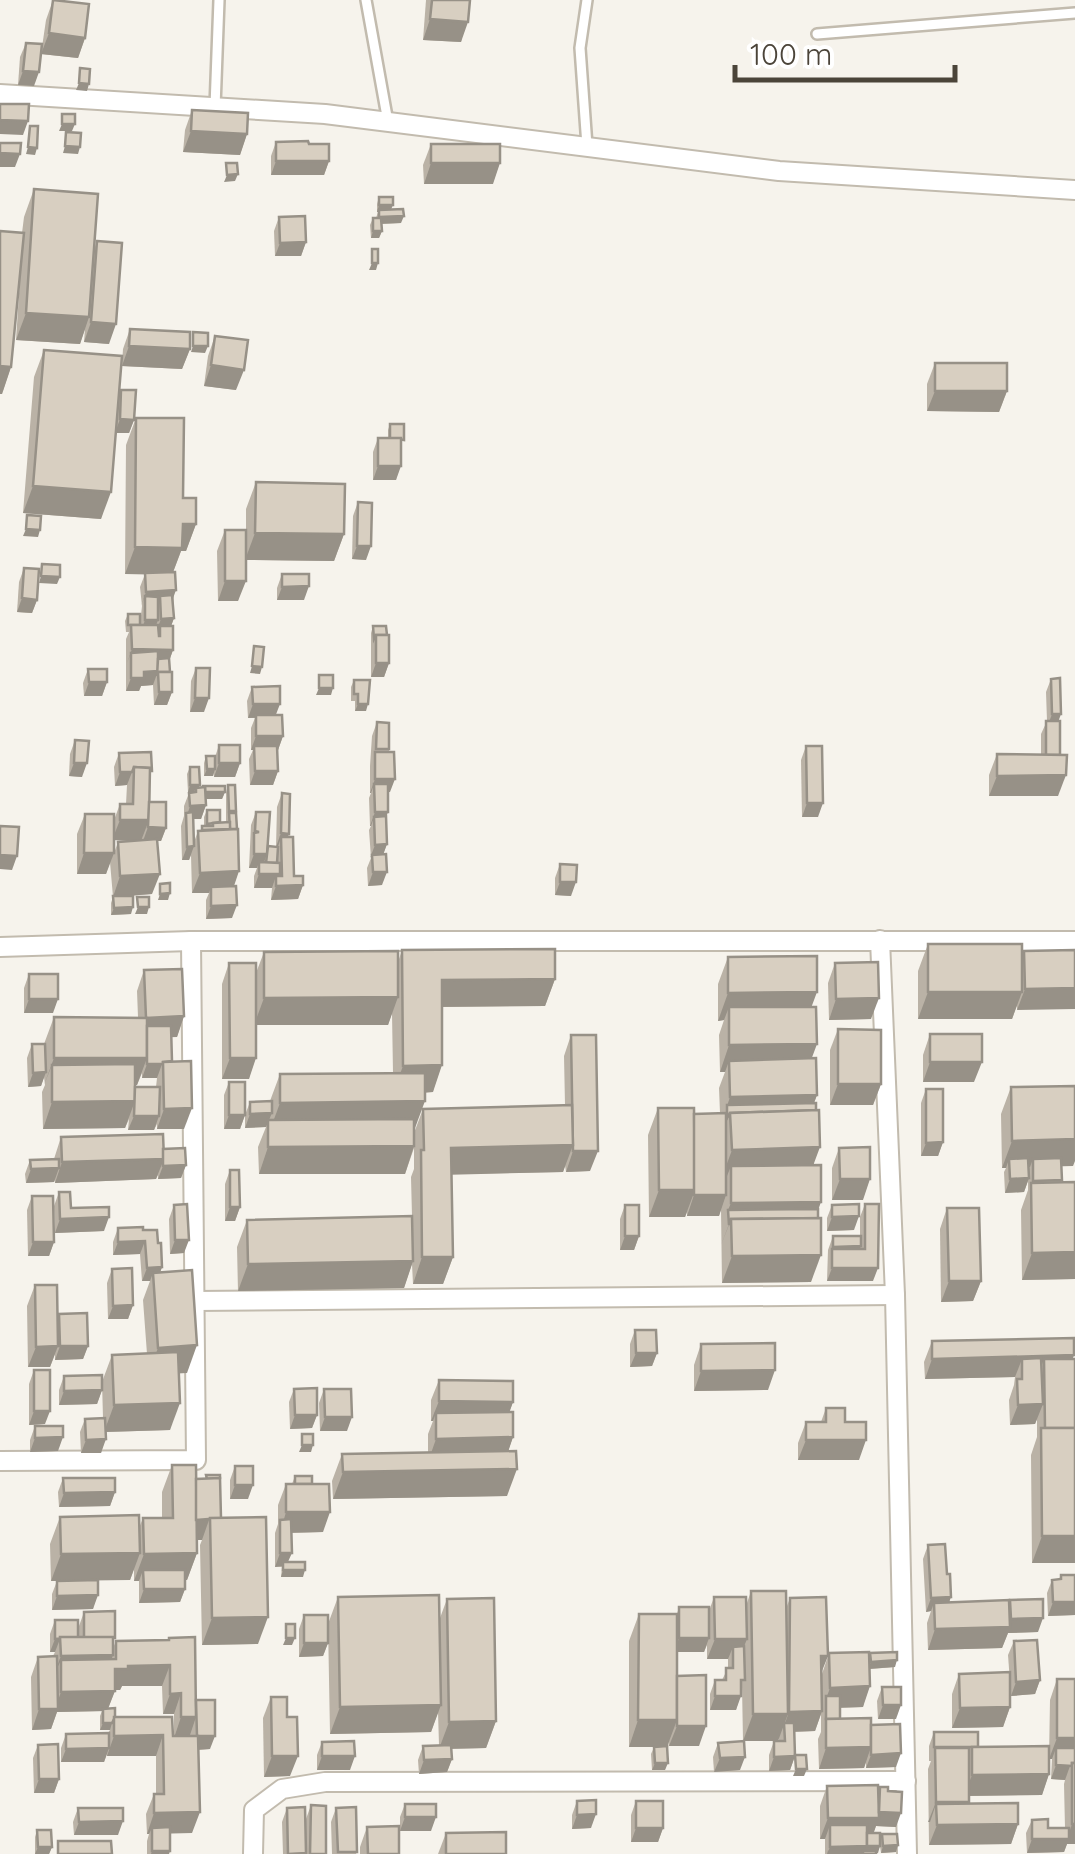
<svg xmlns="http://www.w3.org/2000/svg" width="1075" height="1854" viewBox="0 0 1075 1854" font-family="Quicksand,sans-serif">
<rect width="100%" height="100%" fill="#f6f3ec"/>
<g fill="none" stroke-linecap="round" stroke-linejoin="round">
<g stroke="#c2bbae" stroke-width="14">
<g id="service">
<polyline points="366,0 388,122"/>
<polyline points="817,34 1075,13"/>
<polyline points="215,107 219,0"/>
<polyline points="587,146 580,48 587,0"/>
</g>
</g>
<g stroke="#c2bbae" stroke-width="22">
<g id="minor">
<polyline points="0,94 325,114 779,171 1075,190"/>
<polyline points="880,940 895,1295 907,1854"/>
<polyline points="0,947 191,941 1075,941"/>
<polyline points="196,1301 895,1295"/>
<polyline points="0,1461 196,1460 191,941"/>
<polyline points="253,1854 254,1810 282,1789 325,1782 906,1781"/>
</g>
</g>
<use href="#service" stroke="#fff" stroke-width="9"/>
<use href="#minor" stroke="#fff" stroke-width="18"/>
</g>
<g fill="#bab2a6" fill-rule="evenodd">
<polygon points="53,0 85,38 78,58 41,54 46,20"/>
<polygon points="426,0 470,0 461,42 423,40"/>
<polygon points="26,43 34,86 18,85 20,57"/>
<polygon points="192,110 247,134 240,155 183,152 185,130"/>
<polygon points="276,142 309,144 329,161 324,175 271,175 271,156"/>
<polygon points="431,144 493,184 424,184 423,165"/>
<polygon points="34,189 94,250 97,241 109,344 84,342 85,329 80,344 16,340 22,248 11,367 2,394 24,217"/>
<polygon points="379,197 401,223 381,224 382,231 379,238 371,238 370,225 373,218 376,218 378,212 377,212 377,204"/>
<polygon points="279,217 306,242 301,256 275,256 274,231"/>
<polygon points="130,329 190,349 182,369 122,366 123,349"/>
<polygon points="215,336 236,390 204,386 208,356"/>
<polygon points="44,350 119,396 121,390 134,420 129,433 116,433 101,519 23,513 34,377"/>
<polygon points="935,363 1007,391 999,412 927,411 927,384"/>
<polygon points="136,418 183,498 196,524 186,551 181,551 173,572 174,618 171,626 173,650 169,661 172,692 167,705 154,705 153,685 141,686 139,691 126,691 126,639 129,632 126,632 125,621 128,614 140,625 142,606 140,587 145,574 125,574 126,445"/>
<polygon points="390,424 401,447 396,480 373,480 373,452 378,438 388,438 388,430"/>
<polygon points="256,482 344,534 334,561 246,560 238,601 218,601 217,551 225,530 246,530 246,509"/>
<polygon points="358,502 366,560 352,559 353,516"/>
<polygon points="24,568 37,600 32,613 17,612 19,582"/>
<polygon points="282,574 304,600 277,600 277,588"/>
<polygon points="373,626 389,663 384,677 371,677 371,633"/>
<polygon points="196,668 204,712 190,712 191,681"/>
<polygon points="88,669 107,682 102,696 84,696 83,683"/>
<polygon points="1051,679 1058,721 1060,755 1058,796 989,796 989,775 997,754 1041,755 1041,734 1047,721 1046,692"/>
<polygon points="354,680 366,711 355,711 355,701 351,701 351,687"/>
<polygon points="252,687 276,715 283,736 278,750 278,771 273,785 250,785 249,759 253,750 251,750 251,728 255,718 248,718 247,701"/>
<polygon points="377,722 389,749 390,792 388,792 386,818 387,844 383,854 382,885 368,886 367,868 371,858 369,830 371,826 370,826 369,798 371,793 370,793 370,766 372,736"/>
<polygon points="75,740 82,777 69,776 70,754"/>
<polygon points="219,745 240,763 235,777 214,777 214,772 213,776 204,776 204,763 206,756 215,757"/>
<polygon points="806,746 818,817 802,817 801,760"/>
<path d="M119 753 150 777 149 802 166 828 161 841H157L152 894 127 896 131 914 111 915V903L113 897 110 862 106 874H77V834L85 814 114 820 120 804H126L127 785 115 786 114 767ZM114 840 133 841 118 842 114 853Z"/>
<polygon points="190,767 199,787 225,792 222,799 206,799 206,805 201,819 193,819 194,842 198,831 201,830 202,826 204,826 204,817 207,810 220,822 226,822 226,792 228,785 236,811 232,918 206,919 206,900 209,893 192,893 191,855 189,860 182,860 181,826 184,816 184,806 189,793 194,792 188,792 187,774"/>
<polygon points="282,793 294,876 303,885 298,899 271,900 272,888 254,888 254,876 257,868 249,868 251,825 256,812 268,846 276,847 277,807"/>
<polygon points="560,864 571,896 555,895 555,878"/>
<polygon points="928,944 1022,957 1024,951 1075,950 1017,1010 1017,1005 1012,1019 918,1019 918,971"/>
<polygon points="402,950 555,979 545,1006 442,1007 433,1092 425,1093 414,1128 414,1133 423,1109 565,1105 564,1056 571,1035 590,1171 566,1172 565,1165 563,1172 452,1174 453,1257 443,1284 413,1284 412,1264 404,1288 238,1291 237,1247 247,1220 412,1216 411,1177 414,1169 414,1148 405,1174 259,1174 258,1147 266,1127 245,1128 245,1115 240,1129 224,1129 224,1095 229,1082 245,1115 250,1102 270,1101 280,1074 393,1073 392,1013 388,1025 256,1025 249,1079 222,1079 222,984 229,963 256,973 264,952 398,962"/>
<polygon points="728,957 812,1007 812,1059 817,1095 814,1103 814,1165 818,1210 811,1282 722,1283 721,1209 719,1216 687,1216 687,1212 685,1217 649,1217 648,1135 658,1108 694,1114 720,1113 719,1088 725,1072 720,1072 719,1035 724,1020 718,1021 718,984"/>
<polygon points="835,963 871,1019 829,1020 828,983"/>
<path d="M144 970 184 1016 177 1037H171L172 1061 184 1129H157V1124L154 1130H128L129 1119 125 1128 43 1129 42 1092 45 1085 44 1077 41 1086 28 1087 27 1058 32 1044H44L54 1017H138L137 991ZM142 1073V1078H157L156 1087H135V1085H137Z"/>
<polygon points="29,974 53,1013 24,1013 24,988"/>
<polygon points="838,1029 881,1084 873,1105 830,1105 830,1050"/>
<polygon points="930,1034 974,1082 923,1082 923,1055"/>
<polygon points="1011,1087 1073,1166 1061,1166 1061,1182 1075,1182 1075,1279 1022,1280 1021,1210 1028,1190 1028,1181 1024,1192 1005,1193 1004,1172 1006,1168 1002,1168 1001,1114"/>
<polygon points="926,1089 943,1142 938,1156 921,1156 921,1103"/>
<polygon points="61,1137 163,1149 186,1165 181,1178 158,1179 158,1175 156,1179 55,1183 55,1180 54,1182 26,1183 25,1174 30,1160 54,1159"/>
<polygon points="839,1148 863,1200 832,1200 832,1168"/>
<polygon points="230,1170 240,1207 235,1221 225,1221 225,1184"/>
<polygon points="59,1192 71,1208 104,1231 55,1233 54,1206"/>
<polygon points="32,1196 54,1242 49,1256 28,1256 27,1210"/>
<polygon points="865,1204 873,1281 827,1281 828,1250 833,1236 860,1236 860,1217"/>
<polygon points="174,1205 184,1253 170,1254 169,1219"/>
<polygon points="625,1205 639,1236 634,1250 620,1250 620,1219"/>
<polygon points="832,1205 854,1230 827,1231 827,1218"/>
<polygon points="947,1208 981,1281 973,1301 941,1302 940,1229"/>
<polygon points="118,1228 143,1230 158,1243 162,1267 160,1273 187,1373 178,1373 170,1430 106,1432 101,1453 81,1453 80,1432 85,1419 103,1418 102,1382 112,1355 147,1354 143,1300 150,1281 142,1281 140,1254 113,1255 113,1242"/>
<polygon points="112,1269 133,1305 128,1319 108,1319 107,1283"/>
<polygon points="35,1285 58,1319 59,1314 88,1346 83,1359 55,1360 55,1354 50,1367 28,1367 27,1306"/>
<polygon points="635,1330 657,1353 652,1366 630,1367 630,1344"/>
<polygon points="932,1341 1073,1359 1075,1563 1032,1563 1031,1455 1037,1437 1037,1419 1035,1424 1010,1425 1009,1400 1014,1385 1015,1377 925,1379 924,1362"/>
<polygon points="701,1344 768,1390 694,1391 694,1365"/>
<polygon points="34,1370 45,1424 29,1425 29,1384"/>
<polygon points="64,1376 102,1390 97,1404 59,1405 59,1390"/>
<polygon points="439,1380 513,1402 509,1412 513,1437 508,1451 507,1496 333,1499 332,1481 342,1454 428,1452 428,1434 433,1421 431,1421 431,1400"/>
<polygon points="294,1389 317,1415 312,1428 290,1429 289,1402"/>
<polygon points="324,1389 347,1431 320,1431 319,1403"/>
<polygon points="826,1408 845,1422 859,1460 798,1460 798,1443 806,1422 821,1422"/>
<polygon points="35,1426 58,1451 30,1452 30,1440"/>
<polygon points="172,1465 196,1479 205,1479 206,1475 258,1644 202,1645 200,1545 202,1540 197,1540 197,1553 187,1580 185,1580 185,1589 180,1602 139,1603 139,1581 134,1581 134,1569 130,1580 98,1580 93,1609 52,1610 52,1594 57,1581 51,1581 50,1544 60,1517 139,1528 143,1518 162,1518 162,1492"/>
<polygon points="235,1466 248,1499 230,1499 230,1480"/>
<polygon points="295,1476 312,1484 323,1532 291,1533 288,1562 303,1577 281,1577 282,1567 275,1567 275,1533 278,1524 278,1505 286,1484 292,1484"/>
<polygon points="63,1478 115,1492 110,1506 59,1507 58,1492"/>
<polygon points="928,1545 950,1602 1009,1604 1010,1600 1038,1632 1008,1633 1002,1648 928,1650 927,1623 931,1611 926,1612 923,1559"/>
<polygon points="1061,1575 1075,1575 1075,1615 1048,1616 1047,1593 1052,1580 1059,1579"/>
<polygon points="751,1591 787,1606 790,1598 822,1674 829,1653 869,1656 895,1667 870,1669 863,1707 840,1708 840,1719 871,1725 896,1767 866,1768 866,1762 864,1768 819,1769 818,1739 821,1732 821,1714 815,1731 794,1732 795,1756 790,1770 769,1771 769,1755 774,1741 779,1741 779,1737 778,1741 743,1741 742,1686 736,1710 710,1710 710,1694 715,1680 722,1680 728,1668 728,1659 707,1659 707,1645 704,1652 677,1652 677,1676 699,1746 669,1746 669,1741 665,1770 652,1770 651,1754 654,1747 629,1747 629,1641 639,1614 677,1614 679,1607 709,1611 714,1597 746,1606"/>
<polygon points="338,1597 440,1618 447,1599 496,1721 486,1748 451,1749 452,1759 447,1772 419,1774 418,1760 423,1746 439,1745 438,1712 431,1732 330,1734 328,1624"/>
<path d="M84 1612 113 1643V1648L116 1641 168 1640 169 1638 196 1700 210 1749 199 1750 192 1833H170L169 1854H147V1841L149 1834H147L146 1814 154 1794H156V1756H107V1754L104 1762H61V1748L66 1734 108 1733 110 1730H100V1716L102 1711 57 1712 51 1729 32 1730 31 1677 38 1657 53 1656 55 1652H50V1634L55 1620 79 1626ZM122 1686H162L163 1714H174V1736L115 1717 108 1709 115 1690H120Z"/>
<polygon points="304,1615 328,1643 323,1656 299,1657 299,1629"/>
<polygon points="1014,1641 1040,1680 1035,1694 1011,1696 1008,1655"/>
<polygon points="959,1674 1010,1707 1003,1727 952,1728 952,1694"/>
<polygon points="1057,1679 1075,1679 1075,1844 1067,1844 1064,1852 1027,1853 1026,1833 1032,1820 1048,1828 1065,1828 1064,1784 1065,1780 1051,1779 1052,1759 1049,1759 1050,1700"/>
<polygon points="882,1687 896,1719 878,1719 877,1701"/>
<polygon points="271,1697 290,1776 264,1777 263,1718"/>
<polygon points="934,1732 978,1747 1049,1774 1042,1795 969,1796 968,1804 1018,1824 1011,1844 929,1845 928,1769 931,1761 929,1761 929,1746"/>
<polygon points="322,1742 350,1770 317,1770 317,1755"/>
<polygon points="718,1743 740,1770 714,1772 713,1757"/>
<polygon points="38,1745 59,1779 54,1793 34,1793 33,1758"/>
<polygon points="827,1786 888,1791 896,1827 876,1826 873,1833 880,1841 882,1834 896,1852 881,1853 880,1846 876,1854 825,1854 825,1839 820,1839 820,1806"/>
<polygon points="577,1801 591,1828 572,1829 572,1815"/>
<polygon points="636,1801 663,1828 658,1842 631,1842 631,1815"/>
<polygon points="405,1804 431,1831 400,1831 400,1817"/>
<polygon points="311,1805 326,1854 283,1854 282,1822 287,1808 306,1838 306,1819"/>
<polygon points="78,1808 118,1835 74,1835 73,1822"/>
<polygon points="336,1808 357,1852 356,1854 332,1854 331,1822"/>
<polygon points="367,1827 399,1854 360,1854 360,1847"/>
<polygon points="37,1830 52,1847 49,1854 35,1854 35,1837"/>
<polygon points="446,1833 506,1854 438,1854"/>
</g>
<g fill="#979187">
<polygon points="430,19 468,22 461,42 423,40"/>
<polygon points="49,33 85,38 78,58 41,54"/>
<polygon points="23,71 39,72 34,86 18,85"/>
<polygon points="79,83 89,84 87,91 76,90"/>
<polygon points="0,120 28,121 23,135 0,134"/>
<polygon points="62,124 75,124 72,131 59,131"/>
<polygon points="191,131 247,134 240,155 183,152"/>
<polygon points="65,146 80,147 78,154 63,153"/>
<polygon points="28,147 37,148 35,155 26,154"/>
<polygon points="0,153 20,154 15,167 0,167"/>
<polygon points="276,161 329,161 324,175 271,175"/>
<polygon points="431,163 500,163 493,184 424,184"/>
<polygon points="238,174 235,181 224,182 227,175"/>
<polygon points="379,205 393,205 390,212 377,212"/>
<polygon points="404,216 401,223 377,224 379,217"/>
<polygon points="373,231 382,231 379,238 371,238"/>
<polygon points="306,242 301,256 275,256 280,243"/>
<polygon points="372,263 378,263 376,270 369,270"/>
<polygon points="26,313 89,317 80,344 16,340"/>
<polygon points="91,322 116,324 109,344 84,342"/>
<polygon points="129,346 190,349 182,369 122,366"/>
<polygon points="193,346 208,346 205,353 191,352"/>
<polygon points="211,365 244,370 236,390 204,386"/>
<polygon points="0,366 11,367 2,394 0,394"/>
<polygon points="935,391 1007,391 999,412 927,411"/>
<polygon points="120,419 134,420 129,433 115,433"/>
<polygon points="378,466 401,466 396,480 373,480"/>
<polygon points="33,486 111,492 101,519 23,513"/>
<polygon points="183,524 196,524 186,551 181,551 172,575 125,574 135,547"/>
<polygon points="26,529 40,530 38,537 23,536"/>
<polygon points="255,533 344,534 334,561 245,560"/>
<polygon points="357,546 371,546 366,560 352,559"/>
<polygon points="41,576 60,577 57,584 39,583"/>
<polygon points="225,581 246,581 238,601 218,601"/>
<polygon points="309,586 304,600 277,600 282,587"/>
<polygon points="176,590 171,604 160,596 157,605 145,596 141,606 146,592"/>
<polygon points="22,598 37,600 32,613 17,612"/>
<polygon points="174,618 169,632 160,626 158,632 156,632 161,619"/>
<polygon points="145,620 158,620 153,634 140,634"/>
<polygon points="132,649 173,650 168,664 131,653 127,663"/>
<polygon points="376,663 389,663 384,677 371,677"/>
<polygon points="252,666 262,667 260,674 250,673"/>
<polygon points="158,671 153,685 141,686 139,691 126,691 131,678 144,672"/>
<polygon points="89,682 107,682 102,696 84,696"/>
<polygon points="319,688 333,688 331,695 316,695"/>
<polygon points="159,692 172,692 167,705 154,705"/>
<polygon points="195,698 209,698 204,712 190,712"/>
<polygon points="253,704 280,704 275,717 248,718"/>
<polygon points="358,704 368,704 366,711 355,711"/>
<polygon points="1052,714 1061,714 1056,728 1047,728"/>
<polygon points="256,736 283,736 278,750 254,746 253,750 251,750"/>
<polygon points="74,763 87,763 82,777 69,776"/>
<polygon points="219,763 240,763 235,777 214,777"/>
<polygon points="207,769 215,769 213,776 204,776"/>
<polygon points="255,771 278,771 273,785 250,785"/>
<polygon points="120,772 132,772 127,785 115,786"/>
<polygon points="1066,775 1058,796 989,796 997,776"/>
<polygon points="375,779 395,779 390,792 374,793 374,784 371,793 370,793"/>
<polygon points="190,785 200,785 197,792 196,788 194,792 188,792"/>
<polygon points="202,792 225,792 222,799 199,799"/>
<polygon points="807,803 823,803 818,817 802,817"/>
<polygon points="206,805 201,819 186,819 190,806"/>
<polygon points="375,812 388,812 383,826 374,817 371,826 370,826"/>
<polygon points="120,820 149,820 141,841 112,840"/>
<polygon points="148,827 166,828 161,841 143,841"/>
<polygon points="281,833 289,834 284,847 281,837 278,847 276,847"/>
<polygon points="387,844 382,858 372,855 370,858 375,845"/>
<polygon points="194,846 189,860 182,860 187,847"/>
<polygon points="84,853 114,853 106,874 77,874"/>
<polygon points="254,854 267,854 262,868 259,862 257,868 249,868"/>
<polygon points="0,855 17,856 12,870 0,869"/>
<polygon points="239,871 232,892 211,887 209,893 192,893 200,873"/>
<polygon points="373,872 387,872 382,885 368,886"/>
<polygon points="160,874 152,894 113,897 120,876"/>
<polygon points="259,874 280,874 276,883 276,876 272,888 254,888"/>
<polygon points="560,882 576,882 571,896 555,895"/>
<polygon points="303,885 298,899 271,900 276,886"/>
<polygon points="170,893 168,900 158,900 160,894"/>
<polygon points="237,905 232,918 206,919 211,906"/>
<polygon points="133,907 131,914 111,915 114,908"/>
<polygon points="138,907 149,907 147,914 135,914"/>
<polygon points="555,979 545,1006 432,1007 442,980"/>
<polygon points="1075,988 1075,1009 1017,1010 1025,989"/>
<polygon points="817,992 807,1019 729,1007 724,1020 718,1021 728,993"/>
<polygon points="928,992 1022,992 1012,1019 918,1019"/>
<polygon points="398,997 388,1025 254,1025 264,998"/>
<polygon points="879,998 871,1019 829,1020 836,999"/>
<polygon points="29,999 58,999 53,1013 24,1013"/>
<polygon points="184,1016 177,1037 146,1038 146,1018"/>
<polygon points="817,1044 807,1071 729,1061 725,1072 720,1072 729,1045"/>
<polygon points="54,1058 147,1058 137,1085 52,1085 52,1065 44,1085"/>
<polygon points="230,1058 256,1058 249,1079 222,1079"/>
<polygon points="930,1062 982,1062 974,1082 923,1082"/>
<polygon points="147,1064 162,1064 157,1078 142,1078"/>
<polygon points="442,1065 433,1092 393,1093 403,1066"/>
<polygon points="46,1072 41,1086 28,1087 33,1073"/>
<polygon points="838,1084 881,1084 873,1105 830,1105"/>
<polygon points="817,1095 809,1116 730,1113 720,1139 727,1118 727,1106 730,1097"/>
<polygon points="135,1101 125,1128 43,1129 52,1102"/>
<polygon points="425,1101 415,1128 270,1130 280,1103"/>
<polygon points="192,1108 184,1129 157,1129 164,1109"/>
<polygon points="272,1113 266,1127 245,1128 250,1114"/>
<polygon points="229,1115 245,1115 240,1129 224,1129"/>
<polygon points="134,1116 159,1116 154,1130 128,1130"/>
<polygon points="1075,1139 1075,1161 1073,1166 1033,1167 1033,1159 1030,1167 1010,1168 1009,1159 1006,1168 1002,1168 1012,1141"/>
<polygon points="943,1142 938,1156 921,1156 926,1143"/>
<polygon points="573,1145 563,1172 441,1175 451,1148"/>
<polygon points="414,1146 405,1174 259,1174 268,1147"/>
<polygon points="820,1147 810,1174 731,1166 727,1176 722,1177 732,1150"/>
<polygon points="573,1151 598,1151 590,1171 566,1172"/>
<polygon points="164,1159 156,1179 55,1183 62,1162"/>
<polygon points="186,1165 181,1178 158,1179 163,1166"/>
<polygon points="59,1168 54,1182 26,1183 31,1169"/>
<polygon points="1029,1178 1024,1192 1005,1193 1010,1179"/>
<polygon points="840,1179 870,1179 863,1200 832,1200"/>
<polygon points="659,1190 695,1190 685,1217 649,1217"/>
<polygon points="694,1195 726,1195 719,1216 687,1216"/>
<polygon points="821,1202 813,1224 731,1219 721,1245 729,1225 728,1210 731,1203"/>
<polygon points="230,1207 240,1207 235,1221 225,1221"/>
<polygon points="859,1216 854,1230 827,1231 832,1217"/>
<polygon points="109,1217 104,1231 55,1233 60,1219"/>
<polygon points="625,1236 639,1236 634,1250 620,1250"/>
<polygon points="175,1240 189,1240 184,1253 170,1254"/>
<polygon points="145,1241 140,1254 113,1255 118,1242"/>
<polygon points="33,1242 54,1242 49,1256 28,1256"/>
<polygon points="861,1246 856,1260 832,1251 833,1247"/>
<polygon points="1075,1252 1075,1279 1022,1280 1032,1253"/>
<polygon points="821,1255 811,1282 722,1283 732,1256"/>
<polygon points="422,1257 453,1257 443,1284 413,1284"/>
<polygon points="413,1261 404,1288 238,1291 248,1264"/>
<polygon points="162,1267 157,1281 153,1273 150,1281 142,1281 147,1268"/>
<polygon points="832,1268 878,1268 873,1281 827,1281"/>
<polygon points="949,1281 981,1281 973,1301 941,1302"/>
<polygon points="133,1305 128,1319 108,1319 113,1306"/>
<polygon points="197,1345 187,1373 148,1375 158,1348"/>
<polygon points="58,1346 50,1367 28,1367 36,1347"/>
<polygon points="60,1346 88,1346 83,1359 55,1360"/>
<polygon points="636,1353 657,1353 652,1366 630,1367"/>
<polygon points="1074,1355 1067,1376 1044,1359 1038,1376 1022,1359 1015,1377 925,1379 932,1359"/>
<polygon points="775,1370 768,1390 694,1391 701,1371"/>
<polygon points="102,1390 97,1404 59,1405 64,1391"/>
<polygon points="439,1401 513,1402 506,1422 436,1413 433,1421 431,1421"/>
<polygon points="180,1403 170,1430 104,1432 114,1405"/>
<polygon points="1043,1404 1035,1424 1010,1425 1018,1405"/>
<polygon points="34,1411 50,1411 45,1424 29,1425"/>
<polygon points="295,1415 317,1415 312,1428 290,1429"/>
<polygon points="325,1417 352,1417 347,1431 320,1431"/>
<polygon points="63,1437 58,1451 30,1452 35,1438"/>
<polygon points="513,1437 506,1458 429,1459 436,1439"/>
<polygon points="106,1439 101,1453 81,1453 86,1440"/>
<polygon points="806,1440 866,1440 859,1460 798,1460"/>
<polygon points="302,1445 313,1445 311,1452 299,1452"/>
<polygon points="517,1469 507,1496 333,1499 343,1472"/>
<polygon points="235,1485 253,1485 248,1499 230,1499"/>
<polygon points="115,1492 110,1506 59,1507 64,1493"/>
<polygon points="286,1512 330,1512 323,1532 280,1533"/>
<polygon points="196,1520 209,1520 202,1540 189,1540"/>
<polygon points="1042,1536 1075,1536 1075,1563 1032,1563"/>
<polygon points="140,1553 130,1580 51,1581 61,1554"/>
<polygon points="197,1553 187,1580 143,1581 143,1570 139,1581 134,1581 144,1554"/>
<polygon points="280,1553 292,1553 286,1566 283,1562 282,1566 275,1567"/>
<polygon points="283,1570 305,1570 303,1577 281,1577"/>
<polygon points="144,1589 185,1589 180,1602 139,1603"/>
<polygon points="98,1595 93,1609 52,1610 57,1596"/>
<polygon points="951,1597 946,1611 934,1603 931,1611 926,1612 931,1598"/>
<polygon points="1053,1602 1075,1602 1075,1615 1048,1616"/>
<polygon points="268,1617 258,1644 202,1645 212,1618"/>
<polygon points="1043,1618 1038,1632 1008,1633 1002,1648 928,1650 935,1629 1008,1627 1011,1619"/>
<polygon points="286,1638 295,1638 292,1645 283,1645"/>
<polygon points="679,1638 709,1638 704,1652 674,1652"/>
<polygon points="55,1639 60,1639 55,1652 50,1652"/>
<polygon points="715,1639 747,1639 739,1659 733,1647 728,1659 707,1659"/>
<polygon points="304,1643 328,1643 323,1656 299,1657"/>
<polygon points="113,1655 106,1676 61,1660 53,1677 61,1656"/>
<polygon points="821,1656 828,1656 820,1676"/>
<polygon points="897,1660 895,1667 868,1669 871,1662"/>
<polygon points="170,1665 162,1686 122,1686 120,1690 107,1690 115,1669 128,1666"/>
<polygon points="1040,1680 1035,1694 1011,1696 1016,1682"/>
<polygon points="870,1686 863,1707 826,1708 826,1699 830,1688"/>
<polygon points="115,1691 107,1711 57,1712 51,1729 32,1730 39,1709 55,1709 61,1692"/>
<polygon points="181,1693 174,1714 163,1714 170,1694"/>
<polygon points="715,1696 741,1696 736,1710 710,1710"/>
<polygon points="441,1705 431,1732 330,1734 340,1707"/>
<polygon points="883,1705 901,1705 896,1719 878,1719"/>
<polygon points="1010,1707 1003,1727 952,1728 960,1708"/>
<polygon points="822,1711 815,1731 784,1732 784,1726 789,1712"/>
<polygon points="753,1714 788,1714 778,1741 743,1741"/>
<polygon points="181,1717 196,1717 189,1738 174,1738"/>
<polygon points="638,1720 677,1720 667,1747 629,1747"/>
<polygon points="496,1721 486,1748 439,1749 449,1722"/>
<polygon points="103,1723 112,1723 110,1730 100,1730"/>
<polygon points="677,1726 706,1726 699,1746 669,1746"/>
<polygon points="163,1735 156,1756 107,1756 114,1736"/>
<polygon points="197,1736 215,1736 210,1749 192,1750"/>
<polygon points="1057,1738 1075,1738 1075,1754 1056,1748 1052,1759 1049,1759"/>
<polygon points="871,1747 864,1768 819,1769 826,1748"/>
<polygon points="109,1748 104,1762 61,1762 66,1749"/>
<polygon points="901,1753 896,1767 866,1768 871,1755"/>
<polygon points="272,1756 298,1756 290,1776 264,1777"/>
<polygon points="322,1756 355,1756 350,1770 317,1770"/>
<polygon points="795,1756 790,1770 769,1771 774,1757"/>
<polygon points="745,1757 740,1770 714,1772 720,1758"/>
<polygon points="452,1759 447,1772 419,1774 424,1760"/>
<polygon points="655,1763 668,1763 665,1770 652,1770"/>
<polygon points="1056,1765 1070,1766 1065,1780 1051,1779"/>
<polygon points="796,1769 807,1769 804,1776 793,1776"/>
<polygon points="1049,1774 1042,1795 964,1796 972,1775"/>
<polygon points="39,1779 59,1779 54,1793 34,1793"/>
<polygon points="936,1802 969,1802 962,1822 936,1804 930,1822 928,1822"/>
<polygon points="200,1812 192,1833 152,1834 152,1828 149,1834 147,1834 154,1813"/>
<polygon points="879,1812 901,1813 896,1827 876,1826 872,1838 830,1825 825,1839 820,1839 828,1818"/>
<polygon points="596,1814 591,1828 572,1829 577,1815"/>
<polygon points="405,1817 436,1817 431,1831 400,1831"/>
<polygon points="123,1821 118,1835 74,1835 79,1822"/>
<polygon points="1018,1824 1011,1844 929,1845 937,1825"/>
<polygon points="1072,1824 1075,1824 1075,1844 1067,1844 1064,1852 1027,1853 1032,1839 1067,1839"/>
<polygon points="636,1828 663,1828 658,1842 631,1842"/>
<polygon points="898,1845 896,1852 881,1853 883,1846"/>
<polygon points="880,1846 878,1853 865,1853 863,1851 862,1854 827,1854 830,1847"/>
<polygon points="38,1847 52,1847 49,1854 35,1854"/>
<polygon points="152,1851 170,1851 169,1854 151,1854"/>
</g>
<g fill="#d8cfc1" stroke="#979187" stroke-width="2.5">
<polygon points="53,0 89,4 85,38 49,33"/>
<polygon points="432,0 470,0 468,22 430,19"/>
<polygon points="26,43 42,44 39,72 23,71"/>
<polygon points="80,68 90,69 89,84 79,83"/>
<polygon points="0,104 29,104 28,121 0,120"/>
<polygon points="192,110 248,113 247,134 191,131"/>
<rect x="62" y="114" width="13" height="10"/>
<polygon points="30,126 38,126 37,148 28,147"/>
<polygon points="66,132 81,133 80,147 65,146"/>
<polygon points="308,141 309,144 329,144 329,161 276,161 276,142"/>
<polygon points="0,143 21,143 20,154 0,153"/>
<rect x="431" y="144" width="69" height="19"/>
<polygon points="226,163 237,163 238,174 227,175"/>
<polygon points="34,189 98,194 89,317 26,313"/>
<rect x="379" y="197" width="14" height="8"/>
<polygon points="403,209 404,216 379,217 379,210"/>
<polygon points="305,216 306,242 280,243 279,217"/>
<polygon points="373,218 381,218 382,231 373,231"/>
<polygon points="0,231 24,233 11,367 0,366"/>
<polygon points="97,241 122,243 116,324 91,322"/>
<rect x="372" y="249" width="6" height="14"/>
<polygon points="130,329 190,332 190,349 129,346"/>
<polygon points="193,332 208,333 208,346 193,346"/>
<polygon points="215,336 248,340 244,370 211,365"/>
<polygon points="44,350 122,356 111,492 33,486"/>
<rect x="935" y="363" width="72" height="28"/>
<polygon points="121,390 136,390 134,420 120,419"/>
<polygon points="136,418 184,418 183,498 196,498 196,524 183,524 182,548 135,547"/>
<polygon points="390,424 404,424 404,440 390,438"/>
<rect x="378" y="438" width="23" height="28"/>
<polygon points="256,482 345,484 344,534 255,533"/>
<polygon points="358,502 372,503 371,546 357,546"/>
<polygon points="27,515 41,516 40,530 26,529"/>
<rect x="225" y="530" width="21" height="51"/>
<polygon points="42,564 60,565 60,577 41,576"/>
<polygon points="24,568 39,569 37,600 22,598"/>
<polygon points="175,572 176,590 146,592 145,573"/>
<polygon points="282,574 309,574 309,586 282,587"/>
<polygon points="172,595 174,618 161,619 160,596"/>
<polygon points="145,596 158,597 158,620 145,620"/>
<rect x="128" y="614" width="12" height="11"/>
<polygon points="131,625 158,625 159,636 160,636 160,626 173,626 173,650 132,649"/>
<polygon points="373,626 386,626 387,635 376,635 374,639"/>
<rect x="376" y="635" width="13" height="28"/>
<polygon points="254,646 264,647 262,667 252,666"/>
<polygon points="158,651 158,671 144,672 144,678 131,678 131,653"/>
<polygon points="169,658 170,672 158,672 157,676 158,659"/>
<polygon points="196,668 210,668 209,698 195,698"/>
<polygon points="88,669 107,669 107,682 89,682"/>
<polygon points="158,672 172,672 172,692 159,692"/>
<rect x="319" y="675" width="14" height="13"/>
<polygon points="1060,678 1061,714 1052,714 1051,679"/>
<polygon points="354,680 370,680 368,704 358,704 358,694 354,694"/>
<polygon points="280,686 280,704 253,704 252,687"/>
<polygon points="256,715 282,715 283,736 256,736"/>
<rect x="1046" y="721" width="14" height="34"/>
<polygon points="377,722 389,723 389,749 376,749"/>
<polygon points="75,740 89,741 87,763 74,763"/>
<rect x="219" y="745" width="21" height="18"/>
<polygon points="254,746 277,746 278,771 255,771"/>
<polygon points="806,746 822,746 823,803 807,803"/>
<polygon points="151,752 152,771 150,771 150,768 134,767 132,772 120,772 119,753"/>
<polygon points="375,752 394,752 395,779 375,779"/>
<polygon points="997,754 1067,755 1066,775 997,776"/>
<polygon points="206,756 215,756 215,769 207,769"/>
<polygon points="134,767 150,768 149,820 120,820 120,804 133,804"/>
<polygon points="190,767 199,767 200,785 190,785"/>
<polygon points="374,784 388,784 388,812 375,812"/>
<polygon points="228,785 235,785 236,811 229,811"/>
<polygon points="202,786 225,786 225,792 205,792 205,787"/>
<polygon points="205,787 206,805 190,806 189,793 196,792 196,788"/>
<polygon points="282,793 290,794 289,834 281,833"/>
<polygon points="149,802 166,802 166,828 148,827"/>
<polygon points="207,810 220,810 220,822 207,824"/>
<polygon points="193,812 194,846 187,847 186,813"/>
<polygon points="256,812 270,812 267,854 254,854 254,833 259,832 255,831"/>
<polygon points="229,813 236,813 237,829 230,829"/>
<polygon points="85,814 114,814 114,853 84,853"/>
<polygon points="386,816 387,844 375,845 374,817"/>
<polygon points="230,822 230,829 202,830 202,826 213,826 213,823"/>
<polygon points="0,826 19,827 17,856 0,855"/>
<polygon points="238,829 239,871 200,873 198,831"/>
<polygon points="281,837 293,837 294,876 303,876 303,885 276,886 276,876 282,876"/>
<polygon points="157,839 160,874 120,876 118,842"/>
<polygon points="268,846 278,847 277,863 266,863"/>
<polygon points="386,854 387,872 373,872 372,855"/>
<polygon points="259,862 280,863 280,874 259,874"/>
<polygon points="560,864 577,865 576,882 560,882"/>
<polygon points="170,883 170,893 160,894 160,884"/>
<polygon points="236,886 237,905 211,906 211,887"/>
<polygon points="113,896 133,896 133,907 114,908"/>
<polygon points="137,897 149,897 149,907 138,907"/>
<rect x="928" y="944" width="94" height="48"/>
<polygon points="555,949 555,979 442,980 442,1065 403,1066 402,950"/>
<polygon points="1075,950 1075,988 1025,989 1024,951"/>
<polygon points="398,951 398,997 264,998 264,952"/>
<polygon points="817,956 817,992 728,993 728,957"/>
<polygon points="878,962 879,998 836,999 835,963"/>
<polygon points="229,963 256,963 256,1058 230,1058"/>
<polygon points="182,969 184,1016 146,1018 144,970"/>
<rect x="29" y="974" width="29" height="25"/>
<polygon points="729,1007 816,1007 817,1044 729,1045"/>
<polygon points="54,1017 147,1018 147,1058 54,1058"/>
<polygon points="147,1026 171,1026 172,1061 163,1062 163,1064 147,1064"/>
<polygon points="838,1029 881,1030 881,1084 838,1084"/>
<rect x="930" y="1034" width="52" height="28"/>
<polygon points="571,1035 596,1035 598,1151 573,1151"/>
<polygon points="32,1044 45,1044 46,1072 33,1073"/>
<polygon points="816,1058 817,1095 730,1097 729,1061"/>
<polygon points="191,1061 192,1108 164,1109 163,1062"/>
<polygon points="135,1064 135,1101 52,1102 52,1065"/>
<polygon points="425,1073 425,1101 280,1103 280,1074"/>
<rect x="229" y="1082" width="16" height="33"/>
<polygon points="1075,1086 1075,1139 1012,1141 1011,1087"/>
<polygon points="135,1087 160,1087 159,1116 134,1116"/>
<polygon points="926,1089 943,1089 943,1142 926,1143"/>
<polygon points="272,1101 272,1113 250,1114 250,1102"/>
<polygon points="816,1103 816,1110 730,1113 727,1118 727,1105"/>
<polygon points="572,1105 573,1145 451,1148 453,1257 422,1257 421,1150 424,1150 423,1109"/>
<polygon points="658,1108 694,1108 695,1190 659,1190"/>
<polygon points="819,1110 820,1147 732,1150 730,1113"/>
<polygon points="726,1113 726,1195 694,1195 694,1114"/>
<polygon points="414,1119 414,1146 268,1147 268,1120"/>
<polygon points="163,1134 164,1159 62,1162 61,1137"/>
<polygon points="870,1147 870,1179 840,1179 839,1148"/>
<polygon points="185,1148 186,1165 163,1166 163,1149"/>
<polygon points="1028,1158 1029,1178 1010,1179 1009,1159"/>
<polygon points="1061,1158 1062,1180 1033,1181 1033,1159"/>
<polygon points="59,1159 59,1168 31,1169 30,1160"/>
<polygon points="821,1165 821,1202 731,1203 731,1166"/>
<polygon points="230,1170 239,1170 240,1207 230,1207"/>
<polygon points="1075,1182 1075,1252 1032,1253 1031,1183"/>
<polygon points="59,1192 70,1192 71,1208 109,1207 109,1217 60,1219"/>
<polygon points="32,1196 53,1196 54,1242 33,1242"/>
<polygon points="187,1204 189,1240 175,1240 174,1205"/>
<polygon points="859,1204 859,1216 832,1217 832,1205"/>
<polygon points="865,1204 879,1204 878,1268 832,1268 832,1249 865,1249"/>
<rect x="625" y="1205" width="14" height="31"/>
<polygon points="947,1208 979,1208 981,1281 949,1281"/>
<polygon points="818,1209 818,1218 731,1219 729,1225 728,1210"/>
<polygon points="412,1216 413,1261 248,1264 247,1220"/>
<polygon points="821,1218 821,1255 732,1256 731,1219"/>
<polygon points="143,1227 143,1230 157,1230 158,1243 161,1243 162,1267 147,1268 145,1241 118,1242 118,1228"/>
<polygon points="833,1236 861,1236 861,1246 833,1247"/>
<polygon points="132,1268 133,1305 113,1306 112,1269"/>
<polygon points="192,1270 197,1345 158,1348 153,1273"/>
<polygon points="35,1285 57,1285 58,1346 36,1347"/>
<polygon points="87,1313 88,1346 60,1346 59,1314"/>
<polygon points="635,1330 656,1330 657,1353 636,1353"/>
<polygon points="1074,1338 1074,1355 932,1359 932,1341"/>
<polygon points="775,1343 775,1370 701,1371 701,1344"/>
<polygon points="178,1352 180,1403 114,1405 112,1355"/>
<polygon points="1041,1358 1043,1404 1018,1405 1017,1379 1022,1379 1022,1359"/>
<polygon points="1044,1359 1075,1359 1075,1428 1045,1428"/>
<rect x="34" y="1370" width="16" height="41"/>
<polygon points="102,1375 102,1390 64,1391 64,1376"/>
<polygon points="439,1380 513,1381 513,1402 439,1401"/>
<polygon points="317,1388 317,1415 295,1415 294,1389"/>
<polygon points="324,1389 351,1389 352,1417 325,1417"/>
<polygon points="826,1408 845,1408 845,1422 866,1422 866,1440 806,1440 806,1422 826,1422"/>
<polygon points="513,1412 513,1437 436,1439 436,1413"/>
<polygon points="105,1418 106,1439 86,1440 85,1419"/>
<polygon points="35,1426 63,1426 63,1437 35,1438"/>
<polygon points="1041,1428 1075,1428 1075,1536 1042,1536"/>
<rect x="302" y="1434" width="11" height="11"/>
<polygon points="516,1451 517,1469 343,1472 342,1454"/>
<polygon points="172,1465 196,1465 197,1553 144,1554 143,1518 173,1518"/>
<rect x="235" y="1466" width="18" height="19"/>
<polygon points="206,1475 220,1475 220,1478 207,1479"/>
<rect x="295" y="1476" width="17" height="8"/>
<polygon points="63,1478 115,1478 115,1492 64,1493"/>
<polygon points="220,1478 221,1518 196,1520 196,1479"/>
<polygon points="286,1484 329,1484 330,1512 286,1512"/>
<polygon points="139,1515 140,1553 61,1554 60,1517"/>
<polygon points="266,1517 268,1617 212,1618 210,1518"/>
<polygon points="291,1519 292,1553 280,1553 280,1520"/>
<polygon points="945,1544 947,1574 950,1574 951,1597 931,1598 928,1545"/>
<rect x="283" y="1562" width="22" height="8"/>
<polygon points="143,1570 185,1570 185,1589 144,1589"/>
<polygon points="1061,1575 1075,1575 1075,1602 1053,1602 1052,1580 1061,1579"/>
<polygon points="98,1580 98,1595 57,1596 57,1581"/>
<polygon points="751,1591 786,1591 788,1714 753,1714"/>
<polygon points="439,1595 441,1705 340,1707 338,1597"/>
<polygon points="714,1597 746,1597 747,1639 715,1639"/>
<polygon points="826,1597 828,1656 821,1656 822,1711 789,1712 790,1598"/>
<polygon points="494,1598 496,1721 449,1722 447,1599"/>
<polygon points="1043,1599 1043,1618 1011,1619 1010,1600"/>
<polygon points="1009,1600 1010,1627 935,1629 934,1603"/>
<rect x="679" y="1607" width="30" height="31"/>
<polygon points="115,1611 115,1638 84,1637 84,1612"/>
<polygon points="639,1614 677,1614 677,1720 638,1720"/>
<rect x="304" y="1615" width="24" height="28"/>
<polygon points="55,1620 78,1620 78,1637 55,1639"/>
<rect x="286" y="1624" width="9" height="14"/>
<polygon points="60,1637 113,1637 113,1655 61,1656"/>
<polygon points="195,1637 196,1717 181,1717 181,1693 170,1694 170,1665 128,1666 128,1669 115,1669 115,1691 61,1692 61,1660 116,1659 116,1641 169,1640 169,1638"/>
<polygon points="1037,1640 1040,1680 1016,1682 1014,1641"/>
<polygon points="744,1646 745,1680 741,1680 741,1696 715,1696 715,1680 726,1680 726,1668 733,1668 733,1647"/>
<polygon points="869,1652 870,1686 830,1688 829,1653"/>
<polygon points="897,1652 897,1660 871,1662 870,1653"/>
<polygon points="57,1656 58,1709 39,1709 38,1657"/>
<polygon points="1010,1672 1010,1707 960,1708 959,1674"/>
<polygon points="706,1675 706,1726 677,1726 677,1676"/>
<rect x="1057" y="1679" width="18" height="59"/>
<polygon points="882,1687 901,1687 901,1705 883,1705"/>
<rect x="826" y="1696" width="14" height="23"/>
<polygon points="271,1697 287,1697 287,1717 297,1717 298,1756 272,1756"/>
<polygon points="196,1700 215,1700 215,1736 197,1736"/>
<polygon points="115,1708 115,1717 112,1723 103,1723 103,1709"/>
<polygon points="114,1717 172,1717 173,1736 198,1736 200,1812 154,1813 154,1794 164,1794 163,1735 114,1736"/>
<polygon points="871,1718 871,1747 826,1748 826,1719"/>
<polygon points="784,1723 794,1723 795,1756 774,1757 774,1741 785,1741"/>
<polygon points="900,1724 901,1753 871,1755 871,1725"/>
<rect x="934" y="1732" width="44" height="15"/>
<polygon points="109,1733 109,1748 66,1749 66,1734"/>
<polygon points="354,1741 355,1756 322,1756 322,1742"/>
<polygon points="744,1741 745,1757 720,1758 718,1743"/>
<polygon points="58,1744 59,1779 39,1779 38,1745"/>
<polygon points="451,1745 452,1759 424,1760 423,1746"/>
<polygon points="667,1746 668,1763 655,1763 654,1747"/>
<polygon points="1049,1746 1049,1774 972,1775 972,1747"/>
<polygon points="935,1748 969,1748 969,1802 936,1802"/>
<polygon points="1056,1748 1075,1748 1075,1763 1072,1763 1072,1766 1056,1765"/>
<polygon points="795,1755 806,1755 807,1769 796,1769"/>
<rect x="1072" y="1763" width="3" height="61"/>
<polygon points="878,1785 879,1818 828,1818 827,1786"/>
<polygon points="880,1787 888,1787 888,1791 902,1792 901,1813 879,1812"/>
<polygon points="596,1800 596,1814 577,1815 577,1801"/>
<rect x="636" y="1801" width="27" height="27"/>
<polygon points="1018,1803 1018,1824 937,1825 936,1804"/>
<rect x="405" y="1804" width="31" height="13"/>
<polygon points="311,1805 326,1806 326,1854 310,1854"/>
<polygon points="305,1807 306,1853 288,1854 287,1808"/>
<polygon points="356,1807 357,1852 338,1852 336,1808"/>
<polygon points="78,1808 123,1808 123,1821 79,1822"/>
<polygon points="1048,1819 1048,1828 1069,1828 1069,1839 1032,1839 1032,1820"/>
<polygon points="830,1825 867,1825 867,1846 830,1847"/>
<polygon points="399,1826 399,1854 368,1854 367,1827"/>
<polygon points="170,1827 170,1851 152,1851 152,1828"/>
<polygon points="37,1830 51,1830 52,1847 38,1847"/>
<polygon points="506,1832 506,1854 446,1854 446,1833"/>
<rect x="867" y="1833" width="13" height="13"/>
<polygon points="882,1834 897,1834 898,1845 883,1846"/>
<polygon points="58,1841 111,1841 112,1854 58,1854"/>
<rect x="863" y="1851" width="13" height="3"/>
<rect x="829" y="1852" width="31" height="2"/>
</g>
<path d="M735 65v15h220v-15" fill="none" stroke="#4b4439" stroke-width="5"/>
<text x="750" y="65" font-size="30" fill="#4b4439" stroke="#ffffff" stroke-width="8" paint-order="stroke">100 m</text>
</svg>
